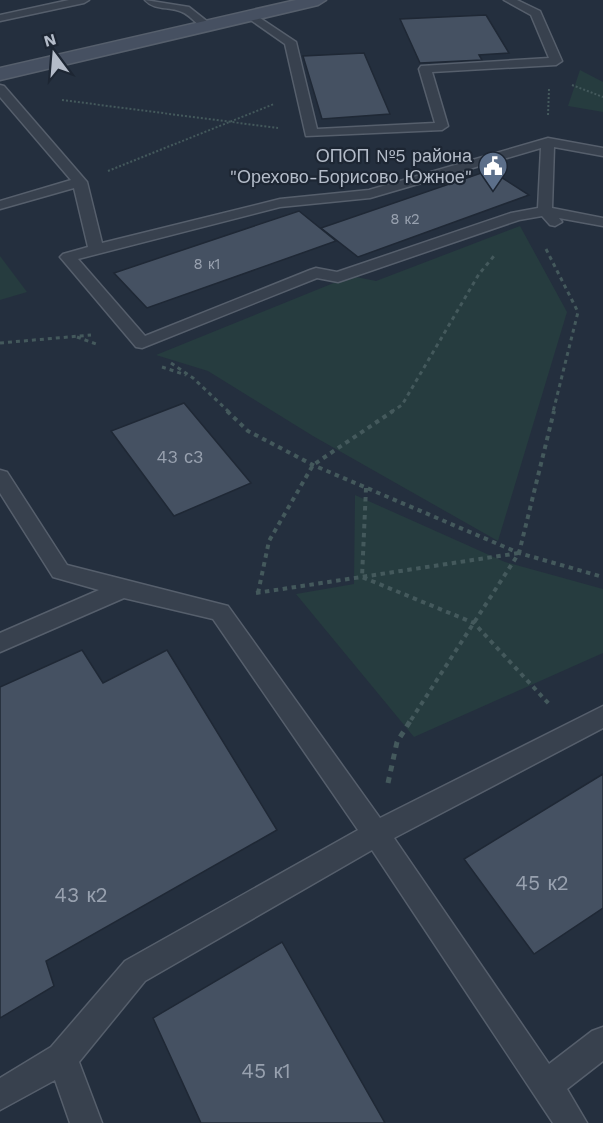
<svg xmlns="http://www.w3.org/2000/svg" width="603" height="1123" viewBox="0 0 603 1123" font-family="'Work Sans',sans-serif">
<rect width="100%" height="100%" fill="#242f3e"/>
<g fill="#263c3f">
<polygon points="580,70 603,82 603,112 568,106"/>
<polygon points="520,226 567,312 498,541 313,436 208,371 156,355 351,276 376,281"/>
<polygon points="0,256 27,292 0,300"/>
<polygon points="355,495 505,562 603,589 603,653 414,737 296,594 354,584"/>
</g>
<g fill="#455162" stroke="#1f2835" stroke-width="1.5">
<polygon points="486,15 509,53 479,55 482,60 420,63 400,19"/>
<polygon points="364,53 390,114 322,119 303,56"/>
<polygon points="490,170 529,195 358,257 321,228"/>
<polygon points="299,211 336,241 147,308 114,273"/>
<polygon points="184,403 251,483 174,516 111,431"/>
<polygon points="82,650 103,683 167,650 277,830 46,961 54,986 0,1018 0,687"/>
<polygon points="603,774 603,908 534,954 464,859"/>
<polygon points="282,942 385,1123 201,1123 153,1018"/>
</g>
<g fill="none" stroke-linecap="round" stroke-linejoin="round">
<g stroke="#565f6c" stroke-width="3">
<g id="lane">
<polygon points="69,0 89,0 84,3 0,21 0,15"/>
<path d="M145 0 189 7 213 26 211 28C198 30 193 16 182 12 169 6 155 11 145 0Z"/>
<polygon points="504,0 517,0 540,11 562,61 556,65 432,72 448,126 442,130 306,136 285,44 245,16 246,14 254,14 296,42 317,129 435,123 419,69 421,66 549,58 531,15"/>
<path d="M0 85 4 86 87 182 102 243 280 199 369 190 548 138 603 148V156L554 147 552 208 603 218V226L559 218 562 222 555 226 550 225 542 216 519 220 344 280 338 282 317 278 142 348 136 347 60 257 63 254 88 247 74 188 0 209V201L71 180 0 97ZM541 148 538 208 511 213 337 272 316 268 310 270 145 336 78 259 280 207 370 198Z"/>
<polygon points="0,470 7,472 67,565 228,606 380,818 603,706 603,728 394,838 549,1064 592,1031 603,1027 603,1061 567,1089 587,1123 553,1123 372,850 145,981 79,1062 102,1123 70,1123 55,1080 0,1110 0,1078 51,1047 125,961 358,830 213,619 124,598 0,652 0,633 99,590 53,577 0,493"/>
</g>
</g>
<g stroke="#565f6c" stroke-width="3">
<polygon id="secondary" points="296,0 326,0 318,5 0,80 0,68"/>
</g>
<g stroke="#44595c" stroke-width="2" stroke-dasharray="2 2" stroke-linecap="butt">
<polyline points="572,85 603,97"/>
<polyline points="62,100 278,128"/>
<polyline points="548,115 549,89"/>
<polyline points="108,171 274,104"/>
</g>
<g stroke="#44595c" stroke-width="3" stroke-dasharray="4 4" stroke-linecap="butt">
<polyline points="546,249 578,312 553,412"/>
<polyline points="77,337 99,345"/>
<polyline points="0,343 91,335"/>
<polyline points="171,363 193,378 229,412"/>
<polyline points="162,367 186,375"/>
<polyline points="391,412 402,405 479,274 494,256"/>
</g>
<g stroke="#44595c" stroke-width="4" stroke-dasharray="4.5 4.5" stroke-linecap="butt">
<polyline points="227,411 248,431 313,465 519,553 603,577"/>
<polyline points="366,488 362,577 474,623 549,704"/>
<polyline points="256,593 519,553"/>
<polyline points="258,593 269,541 313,465 393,411"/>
<polyline points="411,720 519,553 554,411"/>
</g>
<polyline stroke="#44595c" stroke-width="5" stroke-dasharray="6 6" stroke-linecap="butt" points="388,783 397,742 412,718"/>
<use href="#lane" fill="#38414e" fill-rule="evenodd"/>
<use href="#secondary" fill="#465061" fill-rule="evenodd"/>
</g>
<defs>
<g id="civic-pin" transform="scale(1.5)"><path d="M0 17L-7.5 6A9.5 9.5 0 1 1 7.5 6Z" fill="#5c6f8a" stroke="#1d2633"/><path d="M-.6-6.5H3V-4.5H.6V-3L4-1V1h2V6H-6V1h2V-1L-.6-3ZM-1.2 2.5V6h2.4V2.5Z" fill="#fff"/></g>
</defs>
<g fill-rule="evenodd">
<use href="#civic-pin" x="493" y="166"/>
</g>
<g text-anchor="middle" stroke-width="4.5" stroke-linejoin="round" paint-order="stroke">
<g font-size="15" fill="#98a1af">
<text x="405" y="224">8 к2</text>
<text x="207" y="269">8 к1</text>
</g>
<g font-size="18" fill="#b4bcc9" stroke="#1d2633" text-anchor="end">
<text x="472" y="162">ОПОП №5 района<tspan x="472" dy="21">"Орехово-Борисово Южное"</tspan></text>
</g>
<g font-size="18" fill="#98a1af">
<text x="180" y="463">43 с3</text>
</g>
<g font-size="21" fill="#98a1af">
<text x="542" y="890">45 к2</text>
<text x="81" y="902">43 к2</text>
<text x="266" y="1078">45 к1</text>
</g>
</g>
<g transform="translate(54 54) rotate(344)" stroke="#1d2633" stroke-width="4.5" paint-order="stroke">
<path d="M0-4.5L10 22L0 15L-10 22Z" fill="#b4bcc9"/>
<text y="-9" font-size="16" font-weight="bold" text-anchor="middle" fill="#b4bcc9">N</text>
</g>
</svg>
